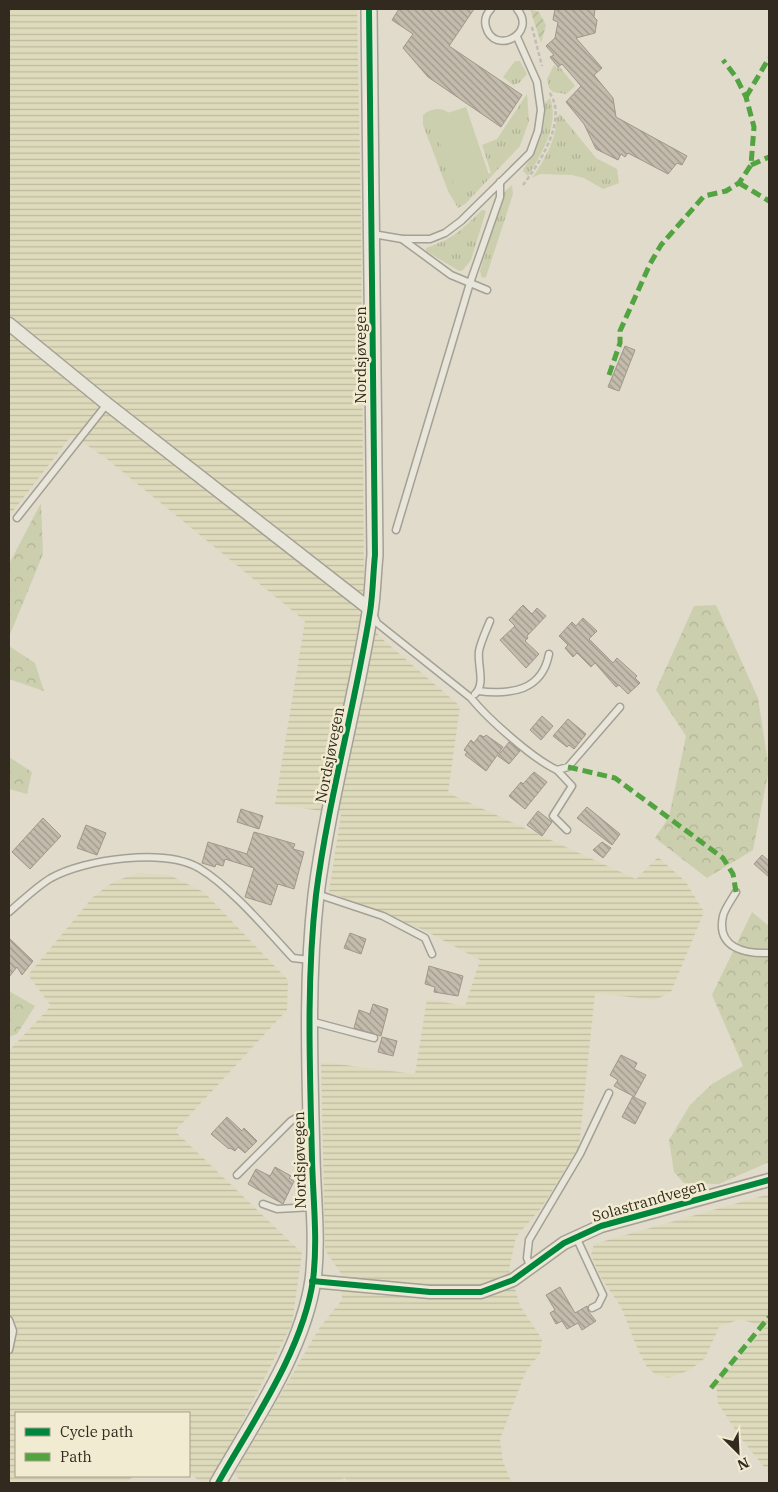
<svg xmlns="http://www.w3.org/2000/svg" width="778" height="1492" viewBox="0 0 778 1492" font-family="'IBM Plex Serif',serif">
<defs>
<pattern id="farmland-rules" width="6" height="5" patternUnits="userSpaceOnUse" patternTransform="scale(1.25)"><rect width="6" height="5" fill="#dedabc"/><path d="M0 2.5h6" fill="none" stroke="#bfbba1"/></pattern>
<pattern id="grass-tufts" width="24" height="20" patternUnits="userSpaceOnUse" patternTransform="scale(1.25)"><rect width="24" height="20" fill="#cccfae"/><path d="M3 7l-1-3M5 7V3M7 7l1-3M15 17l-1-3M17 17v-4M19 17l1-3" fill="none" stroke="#b0b295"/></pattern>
<pattern id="forest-crowns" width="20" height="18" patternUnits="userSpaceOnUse" patternTransform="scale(1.25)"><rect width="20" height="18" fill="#cccfae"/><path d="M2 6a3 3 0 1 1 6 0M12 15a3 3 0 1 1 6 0" fill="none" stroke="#b0b295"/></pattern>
<pattern id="garden-furrows" width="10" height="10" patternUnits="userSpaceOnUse" patternTransform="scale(1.25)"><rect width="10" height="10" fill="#cccfae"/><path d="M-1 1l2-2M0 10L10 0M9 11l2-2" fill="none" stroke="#b0b295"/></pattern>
<pattern id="building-back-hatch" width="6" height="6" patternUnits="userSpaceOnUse" patternTransform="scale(1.25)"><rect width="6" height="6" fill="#c3bbac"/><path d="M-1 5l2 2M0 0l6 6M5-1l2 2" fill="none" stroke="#9f988b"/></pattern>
</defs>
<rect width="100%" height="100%" fill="#e0dbca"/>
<g fill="url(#farmland-rules)">
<polygon points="9,9 357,9 361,217 364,585 359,612 381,638 460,706 448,793 636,879 658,857 686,882 704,912 671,992 655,1000 595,993 579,1147 542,1207 516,1237 509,1269 520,1306 542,1339 540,1354 526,1371 500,1439 503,1462 512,1483 348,1483 345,1478 331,1483 243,1483 234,1474 320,1327 342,1300 342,1275 325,1250 321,1062 415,1074 427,999 465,1006 480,960 424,930 329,892 341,814 275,804 305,621 107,459 72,435 9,516"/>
<polygon points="138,873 169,875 204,892 288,980 287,1010 175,1131 302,1253 292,1324 211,1483 202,1483 189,1473 189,1413 16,1413 16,1476 133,1476 127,1483 9,1483 9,1051 51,1006 28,975 93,897 113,882"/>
<polygon points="769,1194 769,1473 739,1436 718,1403 716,1385 765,1327 740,1319 719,1327 705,1358 690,1370 668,1378 655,1374 647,1367 638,1350 621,1307 601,1278 591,1255 594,1244"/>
</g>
<g fill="url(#grass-tufts)">
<polygon points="515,61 520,61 527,74 519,83 513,85 503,77"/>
<polygon points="554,65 557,68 559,66 575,86 566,94 553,92 549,88 547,79"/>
<path d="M527 94 529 121 520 146 465 204 458 208 448 191 423 125V115C430 109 441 106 449 113L432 118 489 178 488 174 491 173 482 145 497 139Z"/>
<path d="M550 98C560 124 541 155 528 176L523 171 524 168C539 147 546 129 545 103Z"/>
<path d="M560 114 596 158 617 169 619 183 603 189 584 178 572 175 540 174 532 178C544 161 557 139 556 118Z"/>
<polygon points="512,185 513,194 486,277 482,278 480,271 503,193"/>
<path d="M482 210 486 211 471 260 463 270 459 271 426 251V248C455 238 460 231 482 210Z"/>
</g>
<g fill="url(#forest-crowns)">
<polygon points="41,503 43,554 9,637 9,564"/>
<polygon points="716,605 758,698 769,769 753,850 707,878 655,838 669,817 686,736 656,690 694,606"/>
<polygon points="9,646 35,663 44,691 9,679"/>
<polygon points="9,757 32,772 27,794 9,789"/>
<polygon points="752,912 769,926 769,1162 719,1184 684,1183 674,1172 669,1140 690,1105 712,1084 743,1066 712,995"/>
<polygon points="9,991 35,1006 17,1034 9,1037"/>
</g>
<polygon fill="url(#garden-furrows)" points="530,9 539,12 546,25 541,43"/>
<polygon fill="#cccfae" points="466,107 490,178 455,189 432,118"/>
<g fill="url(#building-back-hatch)" stroke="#9f978b">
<polygon points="399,9 474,9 449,46 522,95 501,127 428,77 403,48 413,34 392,20"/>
<polygon points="555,9 595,9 594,17 597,20 595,33 576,38 602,68 594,75 613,98 616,117 687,156 682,165 677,163 668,174 628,153 625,157 621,154 618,160 596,149 584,124 566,102 581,86 562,64 558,67 550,57 554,55 546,46 555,38 558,22 553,20"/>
<polygon points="625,346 635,350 619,391 608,387"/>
<polygon points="523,605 532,614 537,608 546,616 527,636 528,638 525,641 539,654 526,668 500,640 515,626 509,620"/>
<polygon points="583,618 597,631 589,639 613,663 617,658 637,676 635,678 640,683 628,694 619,685 616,687 595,663 591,667 577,653 573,657 565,648 568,645 559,636 572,622 576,626"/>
<polygon points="542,716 553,726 541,740 530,730"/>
<polygon points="568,719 586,734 574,749 569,745 567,747 553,736"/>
<polygon points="480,735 484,737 486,735 503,747 486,771 465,755 467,752 464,750 471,740 474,743"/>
<polygon points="509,742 520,751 509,764 498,756"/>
<polygon points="534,772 547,782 525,809 509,796 521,782 523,784"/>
<polygon points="587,807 620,834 612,845 577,818"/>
<polygon points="241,809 263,816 259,829 237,822"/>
<polygon points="538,811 552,822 542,836 527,825"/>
<polygon points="43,818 61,836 30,869 12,852"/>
<polygon points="86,825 106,833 97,855 77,848"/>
<polygon points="254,832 295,844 293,849 304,852 294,889 278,884 271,905 245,897 254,868 225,859 223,866 216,864 215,867 202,863 208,842 247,854"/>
<polygon points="602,842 611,848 603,858 593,850"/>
<polygon points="762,855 769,861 769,877 754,864"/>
<polygon points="350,933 366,939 361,954 344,948"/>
<polygon points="9,938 33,961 22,975 17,967 9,977"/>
<polygon points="429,966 463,976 458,996 434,992 435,987 425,984"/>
<polygon points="373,1004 388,1009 381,1036 354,1028 359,1010 370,1014"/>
<polygon points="382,1037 397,1041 393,1056 378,1052"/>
<polygon points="621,1055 637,1063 634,1069 646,1075 634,1097 646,1103 635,1124 622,1117 633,1096 614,1086 618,1080 610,1075"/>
<polygon points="227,1117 242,1131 244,1128 257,1141 245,1153 238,1147 235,1151 230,1148 229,1149 211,1134"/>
<polygon points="275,1167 291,1176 289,1178 294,1181 283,1204 248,1184 256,1169 270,1176"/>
<polygon points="560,1287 575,1313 587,1306 588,1311 596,1321 582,1330 578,1323 567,1329 562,1321 556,1324 550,1313 555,1310 546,1295"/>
</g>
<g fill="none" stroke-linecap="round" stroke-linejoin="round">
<g stroke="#a5a094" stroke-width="9">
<g id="service">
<path d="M491 9C486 14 484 20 486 27 494 56 538 34 517 9"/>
<polyline points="373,234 402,239 430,239 445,233 461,221 530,153 538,131 541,110 537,82 517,37"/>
<polyline points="402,239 451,275 487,290"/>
<polyline points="17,518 107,404"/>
<polyline points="396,530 470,283 500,197 500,182"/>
<path d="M373 614 377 623 471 698C488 719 533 759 557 770L568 767 620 707"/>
<path d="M478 691C511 695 542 691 549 654"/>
<path d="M475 694C486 684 477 664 479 651 481 641 486 631 490 621"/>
<polyline points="557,770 572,786 553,816 567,830"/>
<path d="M736 892C732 899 725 908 723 916 716 948 745 954 769 953"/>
<polyline points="317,894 383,916 425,938 432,954"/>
<path d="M9 912C22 901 36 887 51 878 85 859 164 848 199 868 232 888 267 930 293 958L310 960"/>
<polyline points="310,1021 374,1038"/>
<polyline points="237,1175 291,1121 310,1110"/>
<polyline points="263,1204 277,1209 313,1207"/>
<polyline points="576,1237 603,1295 598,1305 592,1308"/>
<polyline points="531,1268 527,1258 529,1240 580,1154 609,1093"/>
<polyline points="9,1320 13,1331 9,1350"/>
</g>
</g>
<g stroke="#a5a094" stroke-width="15">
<g id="minor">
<polyline points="9,324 107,404 371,610"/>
<polyline points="312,1281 430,1292 481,1292 513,1280 564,1243 601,1226 769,1180"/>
</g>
</g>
<g stroke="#a5a094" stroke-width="18">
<path id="tertiary" d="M218 1483C252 1423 303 1350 313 1280 318 1240 313 1199 312 1159 310 1071 306 983 316 895 328 800 355 707 370 612 373 593 373 574 375 555L369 9"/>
</g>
<g stroke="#c1bdb3" stroke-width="2.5" stroke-dasharray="4 2.5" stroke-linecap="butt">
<polyline points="532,27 542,66"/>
<path d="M523 185C539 164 569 119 549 92"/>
</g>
<use href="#service" stroke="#e8e6db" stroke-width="6"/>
<use href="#minor" stroke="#e8e6db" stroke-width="12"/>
<use href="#tertiary" stroke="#e8e6db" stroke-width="15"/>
<g stroke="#52a441" stroke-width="5" stroke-dasharray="10 5" stroke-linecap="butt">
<polyline points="746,97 769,58"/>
<polyline points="751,165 769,157"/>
<polyline points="739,183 769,201"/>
<polyline points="609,375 620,343 620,331 650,264 661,245 704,196 726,191 739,183 751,165 754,127 746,97 736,77 723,60"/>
<polyline points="568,767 615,778 723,858 733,874 736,892"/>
<polyline points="711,1388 769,1317"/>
</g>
<g stroke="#f1ebd1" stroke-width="9">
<g id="cycleway">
<polyline points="312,1281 430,1292 481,1292 513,1280 564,1243 601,1226 769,1180"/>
<path d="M218 1483C252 1423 303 1350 313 1280 318 1240 313 1199 312 1159 310 1071 306 983 316 895 328 800 355 707 370 612 373 593 373 574 375 555L369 9"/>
</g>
</g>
<use href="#cycleway" stroke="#00873e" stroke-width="6"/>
</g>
<g text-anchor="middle" stroke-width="5" stroke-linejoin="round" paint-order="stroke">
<g font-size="15" fill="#322a1e" stroke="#f1ebd1">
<text transform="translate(361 355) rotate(-90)" y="5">Nordsjøvegen</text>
<text transform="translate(330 755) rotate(-79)" y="5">Nordsjøvegen</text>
<text transform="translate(300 1160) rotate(-91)" y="5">Nordsjøvegen</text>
<text transform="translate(649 1201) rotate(-16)" y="5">Solastrandvegen</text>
</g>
</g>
<rect width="778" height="1492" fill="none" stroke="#322a1e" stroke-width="20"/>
<rect x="15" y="1412" width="175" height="65" fill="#f1ebd1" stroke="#a59e89"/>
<rect x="25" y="1428" width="25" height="8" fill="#00873e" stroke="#a59e89"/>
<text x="60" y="1437" font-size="15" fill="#322a1e">Cycle path</text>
<rect x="25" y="1453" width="25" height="8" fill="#52a441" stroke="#a59e89"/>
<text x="60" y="1462" font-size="15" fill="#322a1e">Path</text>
<g transform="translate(738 1452) rotate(156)" stroke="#f1ebd1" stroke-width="4" paint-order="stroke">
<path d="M0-4L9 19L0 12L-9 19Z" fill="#322a1e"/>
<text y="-8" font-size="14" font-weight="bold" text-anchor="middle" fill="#322a1e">N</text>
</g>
</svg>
